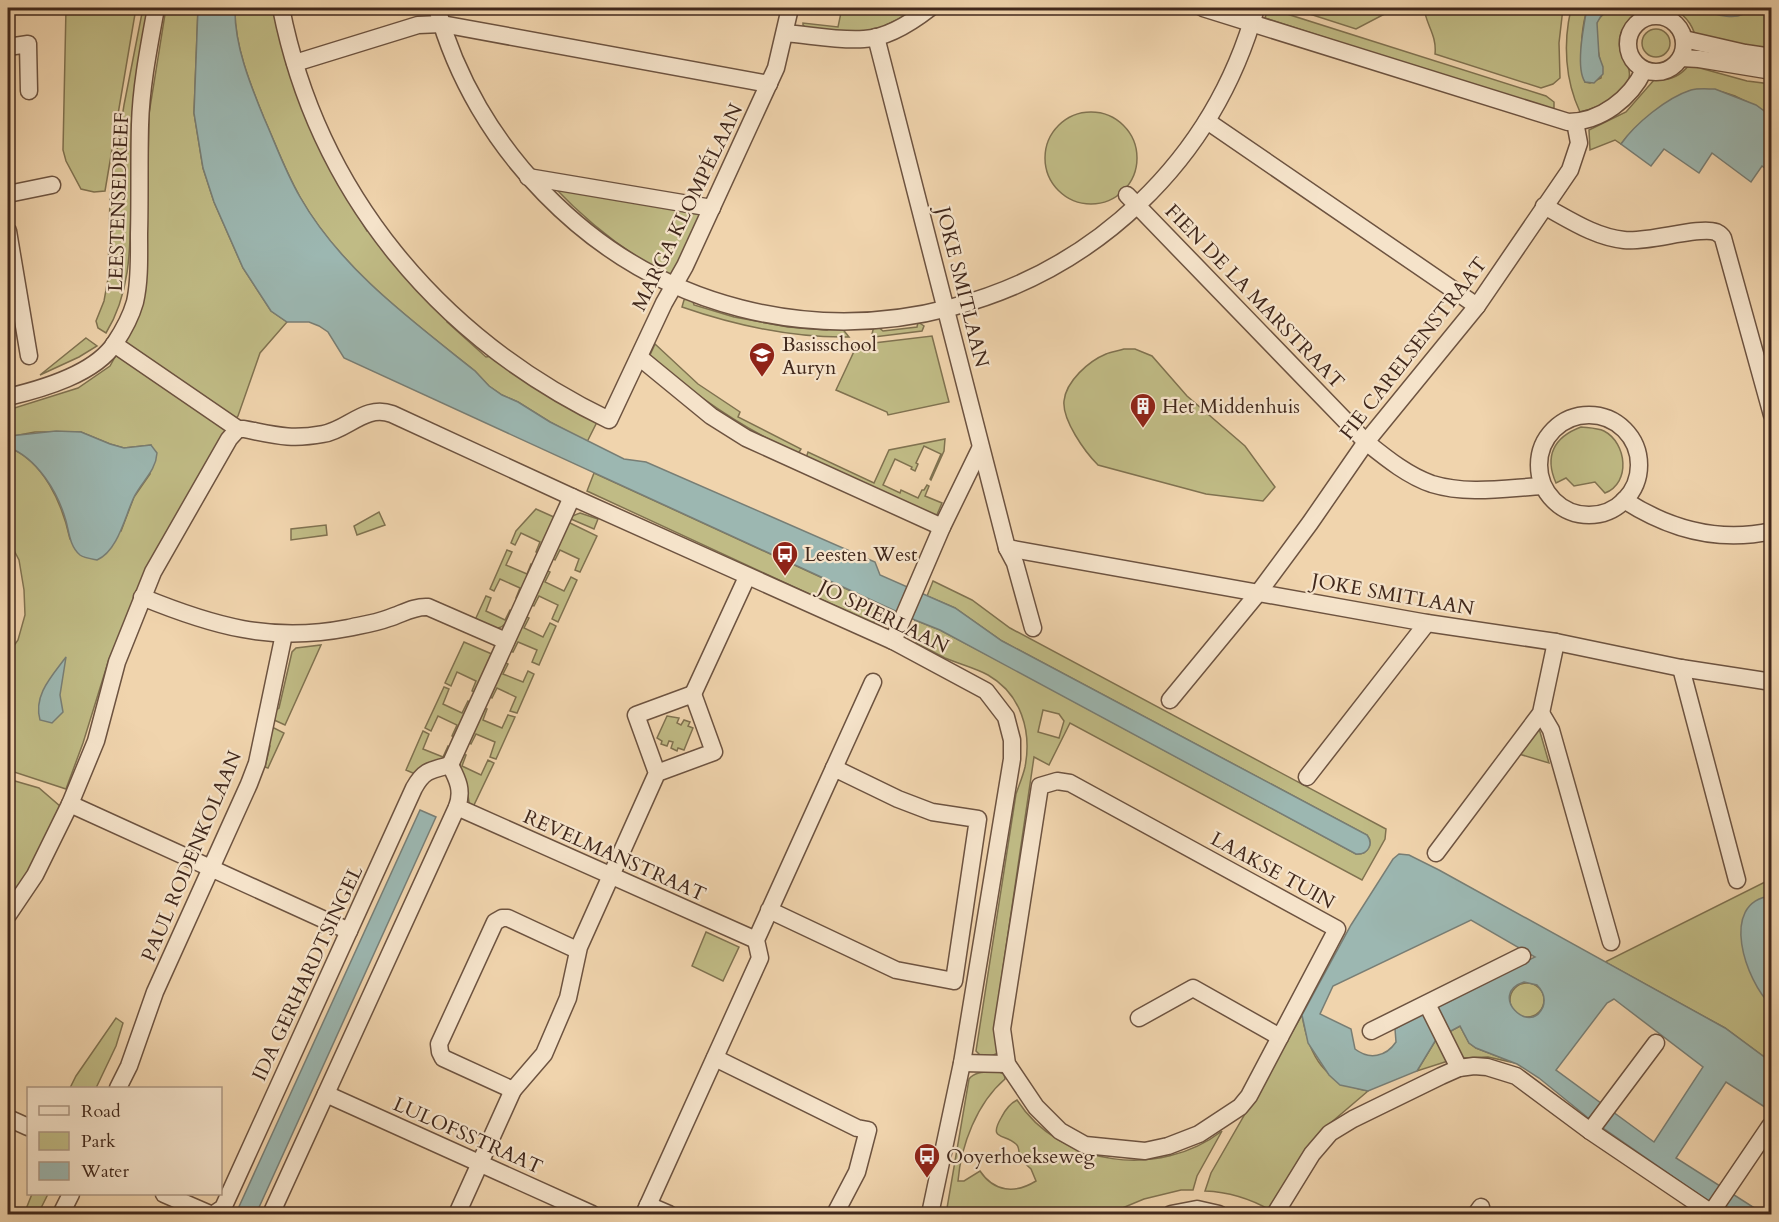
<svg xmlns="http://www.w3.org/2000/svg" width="1779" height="1222" viewBox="0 0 1779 1222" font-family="Cardo,serif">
<rect width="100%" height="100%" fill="#f0d4ad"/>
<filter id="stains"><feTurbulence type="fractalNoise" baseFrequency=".00333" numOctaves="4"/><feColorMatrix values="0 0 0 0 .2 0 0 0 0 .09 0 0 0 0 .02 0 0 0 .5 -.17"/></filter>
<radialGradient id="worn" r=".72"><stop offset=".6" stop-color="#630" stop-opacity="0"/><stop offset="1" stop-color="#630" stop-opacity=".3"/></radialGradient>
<g fill="#c0bb85" stroke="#807250" stroke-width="1.5" fill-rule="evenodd">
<polygon points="66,8 136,8 105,191 94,192 81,189 66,161 63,150"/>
<path d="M143 8H148C138 62 134 117 132 172 129 227 136 284 106 333L98 328 96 321 104 301 108 279 110 196 124 105Z"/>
<path d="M166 8H198L194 113 203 168 214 202 243 268 271 311 287 322 260 353 238 416 224 433 147 574 109 659 83 743 66 789 8 770V654L18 640 25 615 24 590 19 560 8 539V447C44 461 62 503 70 539L121 531 134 497 150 474 151 445 124 448 110 444 81 432H35L8 437V410L78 388 110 366 139 313 147 216 149 114Z"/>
<path d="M235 8H277L336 172 335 178 367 231 373 230 447 317V322L486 357 492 356 598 420 587 442 550 422 518 402 502 395 489 386 475 371C411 320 341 269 300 197 285 171 276 145 264 118 250 84 234 44 235 8Z"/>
<polygon points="842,8 923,8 886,25 872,35 806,28 803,25 803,23 838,27"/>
<polygon points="1268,8 1546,96 1554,102 1554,108 1548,110 1265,18"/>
<polygon points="1291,8 1396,8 1356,29"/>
<path d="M1424 8H1563L1559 43 1560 78 1553 84 1541 88 1435 54C1437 35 1426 25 1424 8Z"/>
<path d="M1610 8H1644C1629 19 1614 32 1621 53 1623 59 1628 64 1629 70 1634 93 1597 108 1580 112 1565 80 1563 43 1571 9L1586 13C1580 36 1580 58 1585 82L1590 83 1601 78C1604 60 1591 40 1597 22 1600 16 1606 12 1610 8Z"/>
<path d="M1670 8H1771V51L1696 38C1692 23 1684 13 1670 8Z"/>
<circle cx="1656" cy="43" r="14"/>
<path d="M1689 65 1747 81 1771 84V116C1759 107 1748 102 1735 96 1699 82 1683 90 1654 112 1641 122 1630 131 1621 144L1615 140 1590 150 1589 130 1626 112 1654 80C1668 81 1680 77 1689 65Z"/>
<circle cx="1091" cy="158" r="46"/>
<path d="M554 187 702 215 672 278C628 254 589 224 554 187Z"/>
<path d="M690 297 692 298 694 305 734 317 788 327 827 330 833 327H841L849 337C791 338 737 326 682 307L684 300Z"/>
<polygon points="918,322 924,326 922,331 874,337 872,334 874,326 877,326 883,331 917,327"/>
<polygon points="932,336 949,402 888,415 887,412 836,390 857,345"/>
<polygon points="86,338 97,346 79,357 40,375"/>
<path d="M655 344 698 384 740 412 738 417 801 449 798 454C743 428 695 397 650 355Z"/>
<path d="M1124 349H1135L1152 356 1187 396 1245 446 1275 487 1263 501 1206 494 1098 465C1085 452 1062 420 1064 401 1066 381 1089 361 1106 354 1111 352 1118 351 1124 349Z"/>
<path d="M1581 427C1589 428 1597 428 1604 431 1627 443 1631 483 1605 493L1595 482 1574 486 1566 478 1556 483C1544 456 1554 437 1581 427Z"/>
<polygon points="945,439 944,451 931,480 930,479 941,454 924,446 916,463 918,464 915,471 911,469 912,467 895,459 883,485 900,493 901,490 918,498 922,490 924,490 927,485 929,486 925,496 942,503 936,517 806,458 808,452 874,483 889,450"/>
<polygon points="594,473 890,609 887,616 872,623 587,491"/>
<polygon points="536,509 556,518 540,554 536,552 540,542 521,533 515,545 511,543 516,531"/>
<polygon points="379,512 385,525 357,535 354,526"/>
<polygon points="580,513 598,519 594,529 571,519 572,516"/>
<polygon points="568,522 597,536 580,572 575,570 579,559 560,550 555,560 552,558"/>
<polygon points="326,525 327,535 291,540 291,529"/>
<polygon points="507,550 512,552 506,565 527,574 531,564 535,566 519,600 516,598 520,588 500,579 494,591 490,589"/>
<polygon points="546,570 550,572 545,582 564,591 571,577 577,580 558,622 552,619 558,605 539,596 534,606 530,605"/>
<path d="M933 581 972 600 1010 628 1386 829 1385 839 1362 880 1070 723 1049 765 1034 757 994 1029 998 1053 989 1057 981 1056 976 1051 1016 794C1019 785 1023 776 1025 767 1032 731 1021 694 988 675 975 668 959 664 945 658 935 653 926 648 916 643L918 639 913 630 915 620 940 630 1001 662 1356 854C1367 855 1374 844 1367 835L1002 641 955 608 927 596ZM1043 710 1059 714 1064 721 1059 738 1038 732Z"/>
<path d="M486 596 491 598 486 611 505 620 510 610 514 611C501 635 497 629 475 620Z"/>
<polygon points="525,616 529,618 524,628 543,637 550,623 556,626 539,665 532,662 537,650 518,642 513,652 510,651"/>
<polygon points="464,642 494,655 476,693 472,691 476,681 457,672 451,686 445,683"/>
<polygon points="321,645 285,725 272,719 274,712 279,708 292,652 296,648"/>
<polygon points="504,662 508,664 503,674 523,682 528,671 534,674 517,713 510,711 516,697 497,688 492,698 488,696"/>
<polygon points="444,687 449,689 443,704 462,713 468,701 472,703 456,738 452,736 457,725 438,716 431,731 425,728"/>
<polygon points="483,708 487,709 483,720 502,728 508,715 515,717 496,759 490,757 495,742 476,734 471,744 468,742"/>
<polygon points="667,716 679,718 677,723 681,725 684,720 690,722 688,726 693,728 684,750 678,748 677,751 671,748 673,742 669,741 667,746 661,744 662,741 657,738"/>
<polygon points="1538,725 1549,763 1519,754"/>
<polygon points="270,726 284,733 268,768 265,767 270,746 266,742"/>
<polygon points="423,731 429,734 423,749 443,757 448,746 451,748 447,757 415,774 406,770"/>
<path d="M462 754 466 755 462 766 481 775 488 760 494 763 473 807 470 806C468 800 468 793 467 787 463 774 457 768 462 754Z"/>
<polygon points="8,779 39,788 61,807 17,893 8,906"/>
<polygon points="1771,879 1767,1001 1771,1005 1771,1062 1725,1028 1605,962"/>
<polygon points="706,932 739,947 723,981 692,966"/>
<circle cx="1527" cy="1000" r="17"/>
<path d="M1302 1015C1309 1057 1325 1083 1368 1091L1320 1132 1305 1150 1270 1210C1249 1198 1229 1192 1205 1191L1211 1173Z"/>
<polygon points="116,1018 123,1023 116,1046 96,1088 70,1088 76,1076"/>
<polygon points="1460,1026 1469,1043 1476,1048 1515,1063 1488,1057 1462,1058 1449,1032"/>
<polygon points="1437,1038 1448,1061 1417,1071"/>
<path d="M997 1071 1004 1074 1005 1079C977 1103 961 1145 958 1181H964L980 1171C994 1192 1015 1194 1036 1181L1031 1169 1019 1158C1019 1153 1020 1147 1016 1144 1005 1133 988 1141 1001 1118 1005 1110 1009 1104 1017 1100 1060 1167 1160 1179 1222 1131L1197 1176 1193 1190H1181L1144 1199 1108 1214H946L969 1079C975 1071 987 1072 997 1071Z"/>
<polygon points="32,1194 48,1194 38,1214 24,1214"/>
</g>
<g fill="#9cb7b1" stroke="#787e75" stroke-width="1.5" fill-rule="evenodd">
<path d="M198 8H235C234 44 250 84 264 118 276 145 285 171 300 197 341 269 411 320 475 371L489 386 502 395 518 402 550 422 624 459 646 462 875 562 880 575 955 608 1002 641 1367 835C1374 844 1368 855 1356 854L940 630 915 620 344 358 328 332 319 326 309 322H287L271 311 243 268 214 202 203 168 194 113Z"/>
<path d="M1587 8H1610L1601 16 1597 23 1599 56 1603 67V74L1594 83 1585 82C1575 67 1584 25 1587 8Z"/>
<path d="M1701 8H1750C1741 23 1713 15 1701 8Z"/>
<path d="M1715 89 1756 105 1771 116V173L1762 166 1751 182 1712 153 1699 173 1664 149 1651 166 1621 144C1635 124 1666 98 1691 90 1698 88 1707 89 1715 89Z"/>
<path d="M56 431 81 432 110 444 124 448 151 445 157 453C156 471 142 481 134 497 125 516 118 551 97 560 92 559 84 558 80 555 70 547 69 532 66 521 58 492 37 458 8 447V437L10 436Z"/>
<path d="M66 657 60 695 63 712 52 723 40 720C33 695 52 676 66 657Z"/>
<polygon points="420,810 436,817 256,1214 246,1214 237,1211"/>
<path d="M1399 854 1409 855 1439 870 1725 1028 1771 1062V1111L1726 1082 1676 1158 1764 1214H1727L1724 1209 1707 1200 1587 1117 1539 1078 1517 1064 1476 1048 1469 1043 1460 1026 1449 1032 1436 1006 1535 957 1471 920 1333 986 1320 1014 1351 1029 1355 1049C1369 1060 1386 1057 1396 1042L1395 1029 1424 1012 1437 1038 1417 1071 1368 1091 1340 1085 1329 1075 1308 1043 1302 1015 1351 925 1393 859ZM1524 982 1537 985C1543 991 1546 998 1543 1007 1530 1037 1487 994 1524 982ZM1614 999 1703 1067 1654 1142 1556 1070 1607 1003Z"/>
<path d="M1771 896H1772L1771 1005C1746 982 1718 902 1771 896Z"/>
</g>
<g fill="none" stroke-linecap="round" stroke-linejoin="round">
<g stroke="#6d5340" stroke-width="19">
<g id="minor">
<path d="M281 8C318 194 439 338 609 420L664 303 685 266 776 68 790 8"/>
<path d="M437 8C456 78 494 142 545 194 774 429 1168 322 1256 8"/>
<path d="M1203 8 1568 122C1601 122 1631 98 1644 70"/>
<circle cx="1656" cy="44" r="28"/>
<path d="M785 33C810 35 839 41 864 39 887 38 912 22 930 8"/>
<polyline points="876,37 1007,548 1015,563 1033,628"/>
<polyline points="1684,39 1745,53 1772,57"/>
<polyline points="8,47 28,44 29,91"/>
<polyline points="1681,58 1699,59 1772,71"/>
<polyline points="295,63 418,25 442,24 769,84"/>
<polyline points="1207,121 1477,306"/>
<polyline points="528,177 712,208"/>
<polyline points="8,194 52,185"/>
<path d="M1127 195 1366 442C1386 458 1408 476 1432 484 1468 495 1506 488 1543 486"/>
<path d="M1544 206C1570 220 1595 237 1624 240 1649 243 1698 226 1716 232 1718 233 1722 236 1723 238L1772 415"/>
<polyline points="8,231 29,356"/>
<path d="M114 344 238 429H244C275 435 290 440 323 434 348 430 365 404 392 414L572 497 893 641 986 691 1006 717 1012 740V759L962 1063 930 1214"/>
<polyline points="639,357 711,416 746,438 942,527"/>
<path d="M8 397C42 389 95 374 115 343 123 331 131 316 135 302 140 280 139 256 139 234 140 198 139 161 140 125 141 86 149 46 156 8"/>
<circle cx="1589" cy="465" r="50"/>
<path d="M1624 500C1669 529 1719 543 1772 531"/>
<polyline points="1007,548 1427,623 1556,642 1681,668 1772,682"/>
<path d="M142 597C213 626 271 643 348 628 362 625 376 623 389 618 402 614 414 606 428 607L506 641"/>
<polyline points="893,641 942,527 980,449"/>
<polyline points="1681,668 1737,880"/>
<polyline points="693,694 747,577"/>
<polyline points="1170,700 1259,592 1310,523 1366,442 1477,306 1570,170 1579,143 1575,122"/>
<polyline points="1541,713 1551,730 1611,942"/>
<polyline points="450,765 572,497"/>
<polyline points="834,768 873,682"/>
<polyline points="1307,777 1427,623"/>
<polygon points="1057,781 1070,783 1337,929 1249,1096 1240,1107 1199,1134 1168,1146 1145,1151 1085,1145 1060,1131 1036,1107 1007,1064 1002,1029 1040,786"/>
<polyline points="70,804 349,931"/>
<polyline points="457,807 756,940"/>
<polyline points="1436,853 1541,713 1556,642"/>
<polyline points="8,915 35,875 70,804 96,741 117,662 153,572 229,439 238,429"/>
<polyline points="577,950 508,918 502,918 495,922 439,1044 440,1052 443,1058 513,1090 544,1054 568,998 579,947 657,773 636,715 693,694 714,752 657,773"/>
<polyline points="1427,1004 1459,1068"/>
<polyline points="1139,1018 1193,988 1280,1037"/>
<polyline points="1371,1031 1522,956"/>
<polyline points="715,1058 857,1128 868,1130 857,1172 835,1214"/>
<polyline points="962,1063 1007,1064"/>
<polyline points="118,1088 129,1066 155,992 249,784 257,763 284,634"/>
<polyline points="326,1094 592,1214"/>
<polyline points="8,1118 28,1127"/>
<polyline points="1590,1131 1656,1043"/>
<polyline points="164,1194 210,1214"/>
<polyline points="648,1205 669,1214"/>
<polyline points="1711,1213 1770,1126"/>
<polyline points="61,1214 71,1194"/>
<path d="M214 1214 223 1208 414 788C424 770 431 770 450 765 458 780 463 791 457 807L271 1214"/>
<polyline points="457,1214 513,1090"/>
<polyline points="644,1214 760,958 756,940 834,768 898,799 932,812 978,819 954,981 896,970 769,910"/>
<polyline points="1171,1214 1197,1209 1219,1214"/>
<polyline points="1275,1214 1312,1154 1330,1133 1353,1119 1441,1076 1459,1068 1474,1066 1487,1067 1516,1076 1590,1131 1713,1214"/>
<polyline points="1476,1214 1481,1207"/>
</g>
</g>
<use href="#minor" stroke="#f5e3ca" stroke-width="16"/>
</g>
<defs>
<g id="school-pin" transform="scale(1.35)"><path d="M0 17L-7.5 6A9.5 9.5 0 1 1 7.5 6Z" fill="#8f2418" stroke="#f5e3ca"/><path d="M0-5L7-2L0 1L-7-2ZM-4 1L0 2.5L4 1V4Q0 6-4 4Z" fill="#fff"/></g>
<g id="building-pin" transform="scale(1.35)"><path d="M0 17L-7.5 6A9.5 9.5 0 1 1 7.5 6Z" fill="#8f2418" stroke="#f5e3ca"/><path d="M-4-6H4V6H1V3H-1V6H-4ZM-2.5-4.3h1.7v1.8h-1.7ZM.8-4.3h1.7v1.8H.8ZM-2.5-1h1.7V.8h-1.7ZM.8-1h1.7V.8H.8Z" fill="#fff"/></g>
<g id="bus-pin" transform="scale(1.35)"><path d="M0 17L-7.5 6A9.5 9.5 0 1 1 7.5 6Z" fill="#8f2418" stroke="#f5e3ca"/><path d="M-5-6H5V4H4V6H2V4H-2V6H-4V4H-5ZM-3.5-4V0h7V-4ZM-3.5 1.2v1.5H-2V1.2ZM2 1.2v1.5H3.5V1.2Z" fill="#fff"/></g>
</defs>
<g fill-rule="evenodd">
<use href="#school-pin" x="762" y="355"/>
<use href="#building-pin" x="1143" y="406"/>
<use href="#bus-pin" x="785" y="554"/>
<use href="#bus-pin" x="927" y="1156"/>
</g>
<g text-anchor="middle" stroke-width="4.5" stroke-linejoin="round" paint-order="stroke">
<g font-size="20" fill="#41281c" stroke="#f5e3ca">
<text transform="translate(118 202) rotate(-88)" y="7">LEESTENSEDREEF</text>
<text transform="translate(687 207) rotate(-64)" y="7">MARGA KLOMPÉLAAN</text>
<text transform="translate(963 287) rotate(76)" y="7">JOKE SMITLAAN</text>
<text transform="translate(1255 296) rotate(46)" y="7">FIEN DE LA MARSTRAAT</text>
<text transform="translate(1413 348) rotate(-52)" y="7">FIE CARELSENSTRAAT</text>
<text transform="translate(1393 594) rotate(10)" y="7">JOKE SMITLAAN</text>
<text transform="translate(884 616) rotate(26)" y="7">JO SPIERLAAN</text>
<text transform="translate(615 855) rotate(24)" y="7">REVELMANSTRAAT</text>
<text transform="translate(191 856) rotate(-67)" y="7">PAUL RODENKOLAAN</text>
<text transform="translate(1273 870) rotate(29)" y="7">LAAKSE TUIN</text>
<text transform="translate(307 973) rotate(-65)" y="7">IDA GERHARDTSINGEL</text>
<text transform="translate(468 1135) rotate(24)" y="7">LULOFSSTRAAT</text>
</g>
<g font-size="20" fill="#41281c" stroke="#f5e3ca" text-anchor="start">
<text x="782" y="351">Basisschool<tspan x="782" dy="23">Auryn</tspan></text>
<text x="1162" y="413">Het Middenhuis</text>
<text x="804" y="561">Leesten West</text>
<text x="946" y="1163">Ooyerhoekseweg</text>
</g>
</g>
<rect width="1779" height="1222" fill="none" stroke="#f0d4ad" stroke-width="30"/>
<rect x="9" y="9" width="1761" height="1204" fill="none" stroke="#41281c" stroke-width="3"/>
<rect x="15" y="15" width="1749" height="1192" fill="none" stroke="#41281c" stroke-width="1.5"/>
<rect x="27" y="1087" width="195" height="108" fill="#f5e3ca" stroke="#ad9884" stroke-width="1.5"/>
<rect x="39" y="1106" width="30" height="9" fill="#f5e3ca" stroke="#ad9884" stroke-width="1.5"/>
<text x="81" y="1117" font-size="18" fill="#41281c">Road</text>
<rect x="39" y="1132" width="30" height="18" fill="#c0bb85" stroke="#ad9884" stroke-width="1.5"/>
<text x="81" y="1147" font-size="18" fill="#41281c">Park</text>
<rect x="39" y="1162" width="30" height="18" fill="#9cb7b1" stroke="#ad9884" stroke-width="1.5"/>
<text x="81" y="1177" font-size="18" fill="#41281c">Water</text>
<rect width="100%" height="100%" filter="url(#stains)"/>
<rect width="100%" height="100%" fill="url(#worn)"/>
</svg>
